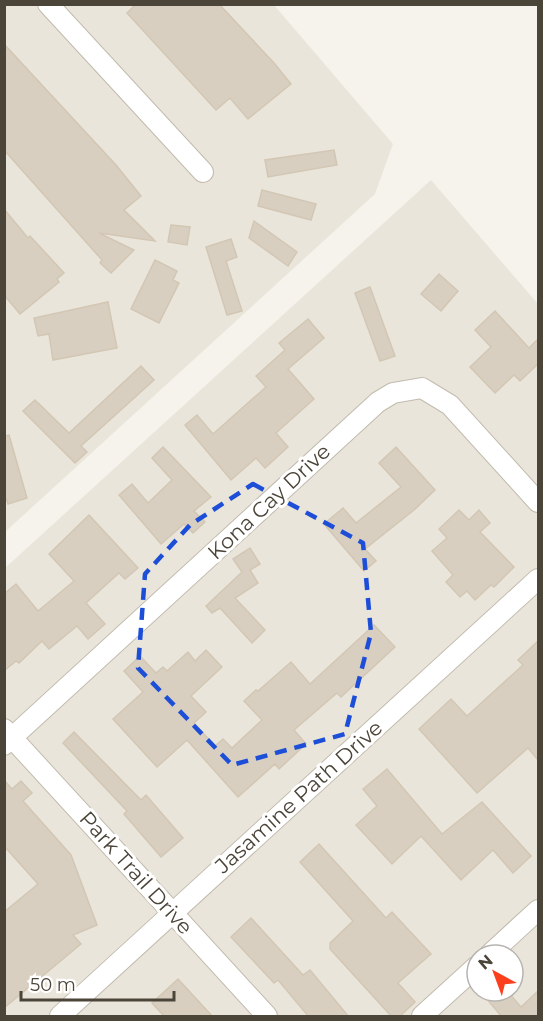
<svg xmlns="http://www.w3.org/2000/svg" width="543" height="1021" viewBox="0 0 543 1021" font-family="Montserrat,sans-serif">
<rect width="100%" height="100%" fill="#f6f3ec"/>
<g fill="#eae5da" fill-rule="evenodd">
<polygon points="5,5 274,5 393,144 375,194 5,532"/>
<path d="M431 180 538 304V1016H5V568ZM477 955H513V991H477Z"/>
</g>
<g fill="#d8cfc1" stroke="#d3c7b4" stroke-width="1.5">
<polygon points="136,4 219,4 274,63 291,84 248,119 230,98 216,110 127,13"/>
<polygon points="4,44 116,165 141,196 124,210 155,241 99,233 134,250 111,273 100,263 102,260 4,150"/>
<polygon points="334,150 337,165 268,177 265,160"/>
<polygon points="262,190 316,204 311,220 258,206"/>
<polygon points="4,209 28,238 30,236 64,273 57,279 59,282 20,314 4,295"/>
<polygon points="254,221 297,252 288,266 249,238"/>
<polygon points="171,225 190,227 187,245 168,242"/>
<polygon points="231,239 237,257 226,261 242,311 227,315 206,247"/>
<polygon points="155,260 177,271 173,280 179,283 159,323 131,309"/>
<polygon points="439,274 458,291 441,311 421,294"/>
<polygon points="370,287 395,356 380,361 355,293"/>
<polygon points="108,302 117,348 53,360 49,334 38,336 34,318"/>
<polygon points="495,311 529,348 538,339 538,364 520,381 514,375 495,393 470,367 491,347 475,330"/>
<polygon points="308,319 324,338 288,369 314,399 276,433 288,447 265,468 256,458 231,480 185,425 197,415 213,434 266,387 256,376 285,350 279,343"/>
<polygon points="141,366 154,380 81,446 87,452 75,463 23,411 35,400 69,433"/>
<polygon points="9,435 27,498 8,504 4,492 4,436"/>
<polygon points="163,447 211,497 194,511 205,522 193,533 184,524 161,544 119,495 132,484 148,503 172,480 152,458"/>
<polygon points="396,447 435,490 414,510 365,549 376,561 364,571 324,524 343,508 356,523 401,487 379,463"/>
<polygon points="459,510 469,520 479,510 490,523 480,532 514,567 494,587 491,585 475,600 467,591 460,597 446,582 453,575 432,551 447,538 439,529"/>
<polygon points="89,515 138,568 125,579 119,573 86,603 105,624 88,639 77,626 49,649 42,641 19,663 16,661 4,671 4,594 16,584 38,611 74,581 49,554"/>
<polygon points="250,548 260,564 250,570 258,583 235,598 265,630 252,643 220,608 212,613 206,606 242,572 233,559"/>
<polygon points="374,625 395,647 341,697 337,693 294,730 306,744 279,769 275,764 238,797 187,740 157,767 113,719 143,692 124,671 140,656 156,673 163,667 167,671 188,652 195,661 206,650 222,667 191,696 206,712 194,723 215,746 223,739 232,748 262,720 244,701 256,690 258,691 291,662 310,684"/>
<polygon points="538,641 538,760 528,748 477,793 419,729 451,699 467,716 523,665 518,660"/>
<polygon points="74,732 141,800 146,795 183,838 161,857 124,814 127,811 63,743"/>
<polygon points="387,769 442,834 482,802 531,856 513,873 493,850 461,880 421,836 392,864 356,825 377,806 363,789"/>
<polygon points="4,780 12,789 21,781 32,793 23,801 71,855 97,925 73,935 81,944 4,1008 4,912 38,884 4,846"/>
<polygon points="319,844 386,918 392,912 431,954 398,983 415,1002 399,1017 392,1017 330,949 330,943 353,921 300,862"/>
<polygon points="251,918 303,975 310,970 349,1017 309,1017 278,980 274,983 231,937"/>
<polygon points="178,979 213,1017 165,1017 152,1003"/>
<polygon points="480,991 507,991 521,1007 538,991 538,1017 502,1017"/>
</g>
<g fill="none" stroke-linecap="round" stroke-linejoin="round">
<g stroke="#c2bbae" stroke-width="22">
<g id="street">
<polyline points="48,4 203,172"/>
<polyline points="4,729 267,1016"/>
<polyline points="4,745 378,402 393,393 422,388 450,405 538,502"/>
<polyline points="489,955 538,910"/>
<polyline points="60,1016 538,579"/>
<polyline points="422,1016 477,966"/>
</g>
</g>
<use href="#street" stroke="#fff" stroke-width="20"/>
</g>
<path fill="none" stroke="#1d4ed8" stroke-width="4.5" stroke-dasharray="12 8" stroke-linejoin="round" d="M253 484 363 543 371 633 345 734 232 765 138 668 145 574 190 525Z"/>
<g text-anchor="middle" stroke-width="6" stroke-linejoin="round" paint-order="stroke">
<g font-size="21" fill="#4b4439" stroke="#fff">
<text transform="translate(269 502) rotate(-43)" y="7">Kona Cay Drive</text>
<text transform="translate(299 797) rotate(-42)" y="7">Jasamine Path Drive</text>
<text transform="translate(136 873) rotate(48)" y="7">Park Trail Drive</text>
</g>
</g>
<rect width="543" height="1021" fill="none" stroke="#4b4439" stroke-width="12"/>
<g transform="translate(495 973) rotate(319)"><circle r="28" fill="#ffffff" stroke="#b7b4b0" stroke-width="1.5"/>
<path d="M0-4.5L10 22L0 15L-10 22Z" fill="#fc3f1d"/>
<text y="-9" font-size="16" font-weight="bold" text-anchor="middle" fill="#4b4439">N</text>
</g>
<path d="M21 991v9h153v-9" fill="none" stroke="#4b4439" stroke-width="3"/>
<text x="30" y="991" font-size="18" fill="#4b4439" stroke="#ffffff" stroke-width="4.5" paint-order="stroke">50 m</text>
</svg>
